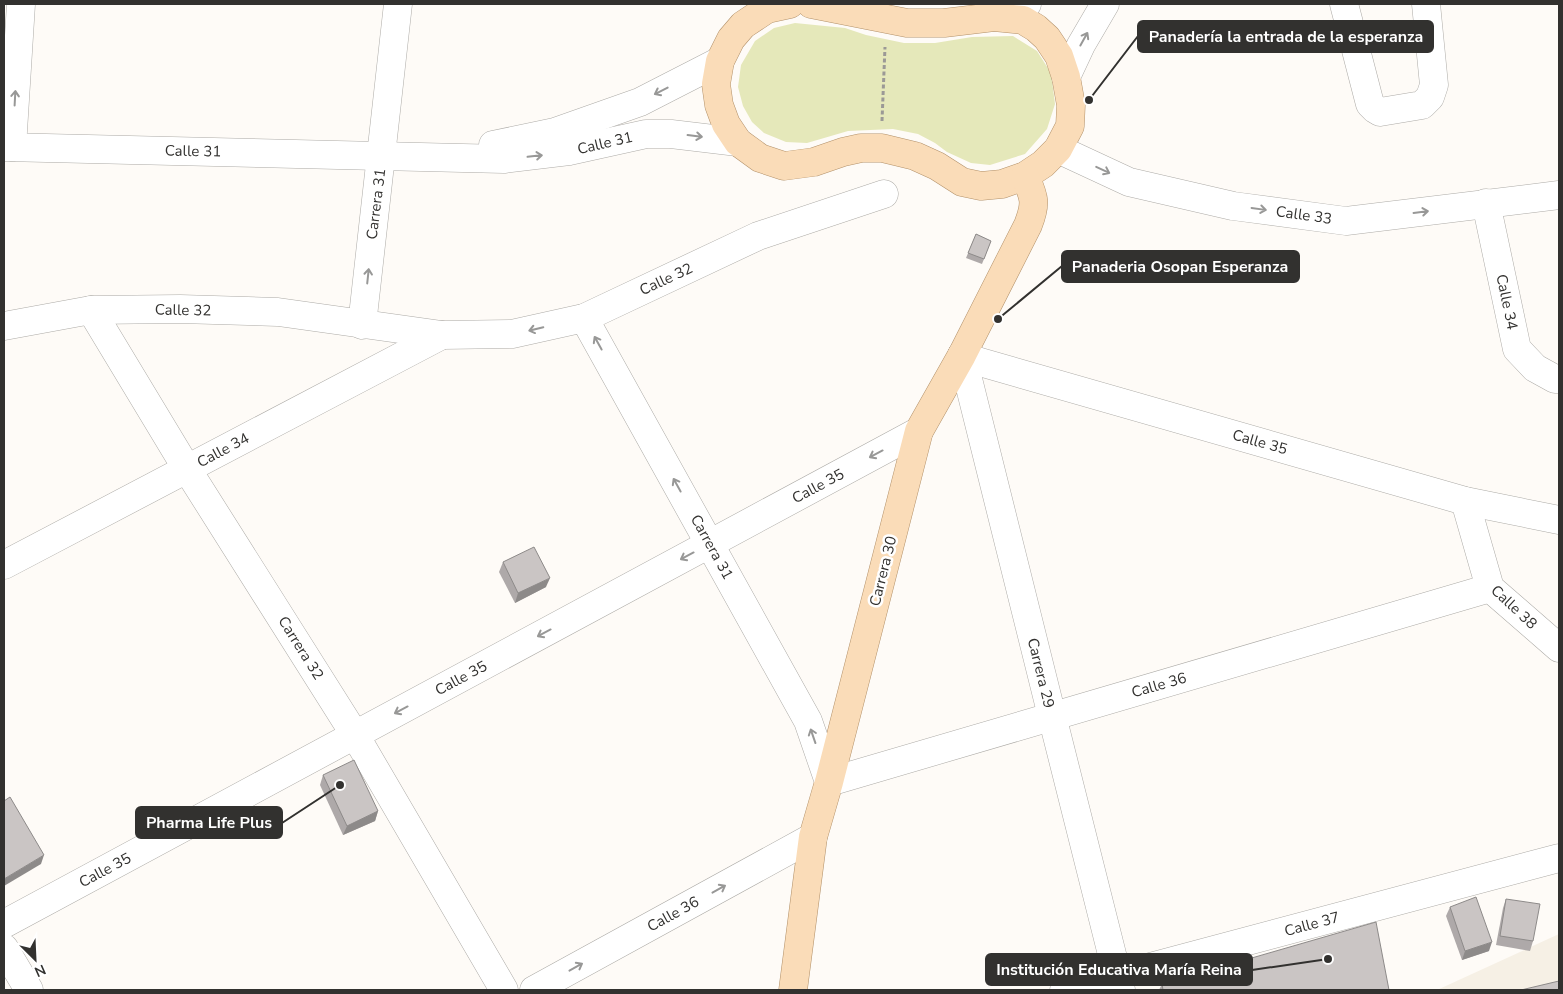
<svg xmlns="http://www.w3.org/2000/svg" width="1563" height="994" viewBox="0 0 1563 994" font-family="'Nunito Sans',sans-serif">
<rect width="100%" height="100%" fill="#fefbf7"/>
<polygon fill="#f6f0e5" points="1559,934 1559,990 1437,990"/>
<polygon fill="#e5e8ba" points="795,23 845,28 866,35 904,43 935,43 972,37 1013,36 1037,51 1051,73 1055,104 1047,129 1025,154 990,165 971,163 947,152 935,143 918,134 893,129 848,131 807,143 786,142 764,133 752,122 743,106 738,87 741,65 755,41 774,28"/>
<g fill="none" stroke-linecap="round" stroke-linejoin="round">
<g stroke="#adaba7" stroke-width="29">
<g id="minor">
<polyline points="1344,4 1370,104 1375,109 1380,112 1422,105 1430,97 1434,85 1426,4"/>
<polyline points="994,17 1027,4"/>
<polyline points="1066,77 1081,45 1105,4"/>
<polyline points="493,145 555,132 640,102 720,61"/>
<polyline points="4,147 504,159 569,151 646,134 671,134 738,142"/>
<polyline points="12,147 21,4"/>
<polyline points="1058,149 1129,182 1233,206 1346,221 1559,195"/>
<polyline points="1486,203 1517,349 1535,368 1555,379 1559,379"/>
<polyline points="91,310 187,469 355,735 504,990"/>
<polyline points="584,318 808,721 829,782 1490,588"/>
<polyline points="362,325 398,4"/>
<polyline points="4,326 91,310 180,309 278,312 442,335 512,334 584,318 758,236 884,194"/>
<polyline points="962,355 1052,716 1121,990"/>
<polyline points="962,355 980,362 1465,501 1559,520"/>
<polyline points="1465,501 1490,588 1559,648"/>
<polyline points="4,565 442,335"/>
<polyline points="4,924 919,431"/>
<polyline points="4,948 29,990"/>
<polyline points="534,990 813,837"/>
<polyline points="1064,990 1559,858"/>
</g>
</g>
<g stroke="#b2916a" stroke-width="29">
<g id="major">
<polyline points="790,4 767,9 743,25 731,39 720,61 716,84 719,105 726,124 738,142 760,158 784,166 814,162 843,152 861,148 882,148 915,156 937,166 962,182 981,186 1002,184 1025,176 1043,164 1058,149 1070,126 1071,105 1066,77 1059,56 1047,38 1036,28 1023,20 994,17 944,23 907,23 811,4"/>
<path d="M793 990 813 837 829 782 919 431 962 355 1028 225C1037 202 1034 197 1025 176"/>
</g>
</g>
<polyline stroke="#9b9996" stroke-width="3" stroke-dasharray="4 2.5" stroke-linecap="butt" points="882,121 885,47"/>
<use href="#minor" stroke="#fff" stroke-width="28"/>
<use href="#major" stroke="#fadcb8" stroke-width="28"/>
</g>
<g fill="#aea9a9">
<polygon points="976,234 991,241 982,264 966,258"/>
<polygon points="503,562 546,587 515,603 499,572"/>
<polygon points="323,775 378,811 375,821 343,835 320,785"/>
<polygon points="1506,899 1533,941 1530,951 1496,945 1503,908"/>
<polygon points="1450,907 1489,951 1462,960 1446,916"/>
<polygon points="1162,984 1389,990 1159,990"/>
</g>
<g fill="#8d8a89">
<polygon points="550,578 546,587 515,603 518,593"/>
<polygon points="378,811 375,821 343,835 347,826"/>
<polygon points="44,855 41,864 4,886 4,879"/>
<polygon points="1492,942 1489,951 1462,960 1465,951"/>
</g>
<g fill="#cac5c4" stroke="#8d8a89">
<polygon points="976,234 991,241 984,259 968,253"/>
<polygon points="534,547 550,578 518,593 503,562"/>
<polygon points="354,760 378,811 347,826 323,775"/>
<polygon points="10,797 44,855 4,879 4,801"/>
<polygon points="1476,897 1492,942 1465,951 1450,907"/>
<polygon points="1506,899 1540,904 1533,941 1500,936"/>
<polygon points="1376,922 1389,990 1163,990 1162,984"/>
<polygon points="1559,981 1559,990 1521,990"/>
</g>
<defs><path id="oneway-shaft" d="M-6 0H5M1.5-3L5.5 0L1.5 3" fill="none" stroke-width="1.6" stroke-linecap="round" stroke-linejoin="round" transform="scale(1.25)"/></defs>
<g stroke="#989897">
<use href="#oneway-shaft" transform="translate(1084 39) rotate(-61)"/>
<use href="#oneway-shaft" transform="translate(661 91) rotate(153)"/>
<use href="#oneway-shaft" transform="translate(15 98) rotate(-87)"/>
<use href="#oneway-shaft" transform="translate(695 136) rotate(7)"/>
<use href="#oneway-shaft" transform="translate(535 156) rotate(-6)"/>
<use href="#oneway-shaft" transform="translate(1103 170) rotate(25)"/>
<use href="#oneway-shaft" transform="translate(1259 209) rotate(8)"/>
<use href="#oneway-shaft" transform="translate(1421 212) rotate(-7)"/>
<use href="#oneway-shaft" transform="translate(368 276) rotate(-84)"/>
<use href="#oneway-shaft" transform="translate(536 329) rotate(167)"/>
<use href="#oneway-shaft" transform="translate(598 343) rotate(-119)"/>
<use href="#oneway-shaft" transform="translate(876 454) rotate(152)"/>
<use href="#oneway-shaft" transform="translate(677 485) rotate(-119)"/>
<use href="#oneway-shaft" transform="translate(687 556) rotate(152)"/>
<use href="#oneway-shaft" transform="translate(544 633) rotate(152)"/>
<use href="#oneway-shaft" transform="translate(401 710) rotate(152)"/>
<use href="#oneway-shaft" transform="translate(813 736) rotate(-109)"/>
<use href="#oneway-shaft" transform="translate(719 889) rotate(-29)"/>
<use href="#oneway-shaft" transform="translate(576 967) rotate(-29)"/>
</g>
<g text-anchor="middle" stroke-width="5" stroke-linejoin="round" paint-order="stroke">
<g font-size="15" fill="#32312f" stroke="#fff">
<text transform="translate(605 143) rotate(-13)" y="5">Calle 31</text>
<text transform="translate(193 151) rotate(1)" y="5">Calle 31</text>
<text transform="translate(376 204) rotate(-83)" y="5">Carrera 31</text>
<text transform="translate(1304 215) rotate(8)" y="5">Calle 33</text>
<text transform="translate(666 279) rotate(-25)" y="5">Calle 32</text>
<text transform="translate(1507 302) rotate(78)" y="5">Calle 34</text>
<text transform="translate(183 310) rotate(1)" y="5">Calle 32</text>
<text transform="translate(1260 442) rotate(16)" y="5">Calle 35</text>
<text transform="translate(223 450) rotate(-28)" y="5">Calle 34</text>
<text transform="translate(818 486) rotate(-28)" y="5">Calle 35</text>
<text transform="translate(712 547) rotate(61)" y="5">Carrera 31</text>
<text transform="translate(883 571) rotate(-76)" y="5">Carrera 30</text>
<text transform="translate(1514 607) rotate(43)" y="5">Calle 38</text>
<text transform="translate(301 648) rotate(58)" y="5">Carrera 32</text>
<text transform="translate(1041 673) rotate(76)" y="5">Carrera 29</text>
<text transform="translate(461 678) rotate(-28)" y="5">Calle 35</text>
<text transform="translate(1159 685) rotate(-16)" y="5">Calle 36</text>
<text transform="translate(105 870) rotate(-28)" y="5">Calle 35</text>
<text transform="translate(673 914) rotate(-29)" y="5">Calle 36</text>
<text transform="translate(1312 924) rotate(-15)" y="5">Calle 37</text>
</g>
</g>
<path fill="none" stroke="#32312f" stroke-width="2" d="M1089 100L1138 36M998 319L1062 266M340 785L282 823M1328 959L1252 970"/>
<g fill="#32312f" stroke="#fff" stroke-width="2">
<circle cx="1089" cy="100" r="5"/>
<circle cx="998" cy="319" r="5"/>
<circle cx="340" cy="785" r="5"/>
<circle cx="1328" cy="959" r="5"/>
</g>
<g fill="#32312f" stroke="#32312f" stroke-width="2">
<rect x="1138" y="21" width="295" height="31" rx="5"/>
<rect x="1062" y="251" width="237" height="31" rx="5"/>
<rect x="136" y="807" width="146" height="31" rx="5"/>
<rect x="986" y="954" width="266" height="31" rx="5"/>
</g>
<g font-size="16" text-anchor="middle" font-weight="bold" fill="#fff">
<text x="1286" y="42">Panadería la entrada de la esperanza</text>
<text x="1180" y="272">Panaderia Osopan Esperanza</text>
<text x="209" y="828">Pharma Life Plus</text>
<text x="1119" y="975">Institución Educativa María Reina</text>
</g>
<rect width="1563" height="994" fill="none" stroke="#32312f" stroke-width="10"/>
<g transform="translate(35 959) rotate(156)" stroke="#ffffff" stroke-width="4" paint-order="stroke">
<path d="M0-4L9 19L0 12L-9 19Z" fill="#32312f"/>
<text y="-8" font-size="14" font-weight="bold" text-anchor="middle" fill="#32312f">N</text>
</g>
</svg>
